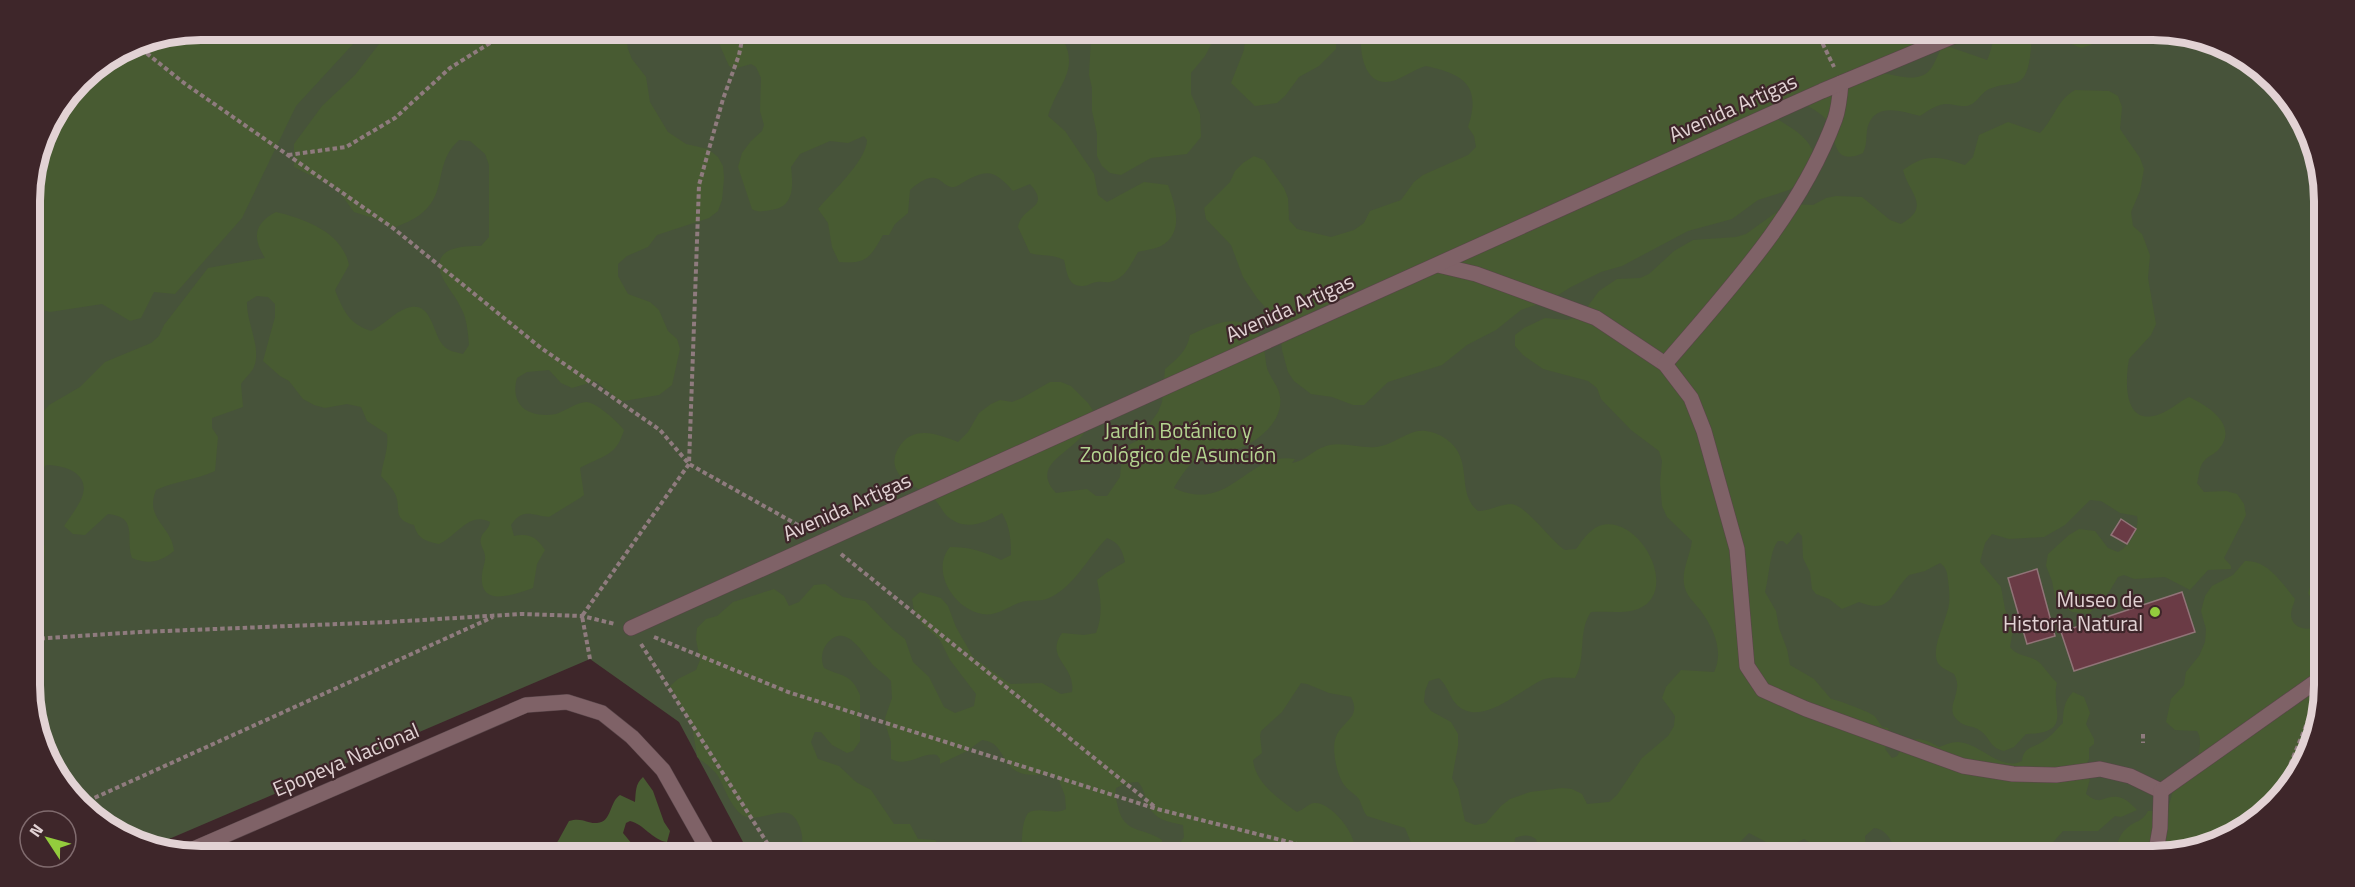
<svg xmlns="http://www.w3.org/2000/svg" width="2355" height="887" viewBox="0 0 2355 887" font-family="'Titillium Web',sans-serif">
<rect width="100%" height="100%" fill="#3e262a"/>
<polygon fill="#47533a" points="202,30 2153,30 2208,39 2283,89 2323,179 2325,685 2316,740 2258,822 2164,857 751,857 679,722 590,659 148,848 73,799 33,718 30,190 48,126 88,73 136,43"/>
<g fill="#485b32">
<polygon points="202,30 366,30 296,106 242,218 175,294 154,292 141,318 130,321 102,304 50,312 31,307 30,190 48,126 88,73 136,43"/>
<path d="M390 30H625L628 49 632 59 646 77 650 102 668 132 686 144 708 149 718 157 723 166 724 178 722 200 718 211 709 218 657 235 648 247 627 256 618 264V276L628 294 650 302 659 310 668 331 677 339 680 349 672 385 659 395 624 401 619 400 596 381 572 388 561 383 549 370 527 372 517 378C509 406 530 419 556 414 566 411 576 402 587 402 597 403 618 422 624 430 616 457 603 455 580 468L584 495 580 498 549 517C533 516 523 507 511 525L514 536C530 533 536 537 545 550L537 564 533 588C515 594 479 609 482 575 482 569 486 562 485 556 485 550 479 545 481 538 482 532 489 530 490 522 469 511 456 537 439 544 425 541 418 539 414 525 392 519 401 510 396 496 393 488 386 482 381 476 383 461 389 449 387 434L367 421 361 407 347 404 325 408 314 405 303 399 289 381 280 376 263 361 275 317V304L268 297 257 296 247 302C246 323 263 349 253 369 250 374 244 379 241 384L243 407 212 418V428L218 437 215 471C196 480 175 481 156 490 144 519 172 526 174 551 160 562 149 565 132 558 125 538 139 517 108 514L85 535 73 534 64 526C70 517 78 507 82 497 91 473 64 465 46 465L32 486V424L49 405 80 387 105 362 151 343 159 336 164 325 208 268 265 258C252 238 254 223 276 212 305 219 342 232 349 265L335 290C343 310 349 324 371 331 384 325 393 313 407 308 431 300 432 330 442 344 447 351 455 352 463 354L469 345C468 333 467 318 461 308 456 296 443 283 440 271 434 246 466 246 481 246L489 237V165L485 154 470 141 459 140C433 163 448 192 422 213 414 220 403 224 393 228L376 219 354 212 337 189 294 167V144L322 106 355 75Z"/>
<path d="M713 30H1058C1083 70 1059 80 1048 116L1065 131 1094 174 1098 195 1107 202 1144 182 1168 185C1175 204 1185 233 1161 246 1155 249 1145 250 1138 252 1131 264 1125 279 1110 282 1106 283 1101 281 1097 282 1092 282 1088 286 1083 286 1067 287 1067 271 1064 260 1050 253 1042 257 1030 253L1018 227C1022 205 1052 209 1030 184L1013 191C995 171 988 168 964 182 960 184 956 188 951 187 945 186 941 179 935 178 927 176 915 185 910 190L908 213 895 224 889 235H883C870 258 867 264 839 262L832 247 828 223 818 209C831 193 867 160 867 140L864 136 848 143 830 141 800 154 791 167C793 185 795 207 771 210 764 211 758 213 752 209L738 167 742 153 751 141 762 131 764 125 760 111 761 78 756 67 751 64 734 69 729 66Z"/>
<polygon points="1088,30 1225,30 1212,43 1205,56 1191,73 1191,94 1200,114 1201,137 1187,154 1151,158 1121,175 1110,173 1102,166 1097,156 1097,134 1092,111 1092,88 1089,75 1091,39"/>
<polygon points="1240,30 1336,30 1336,49 1319,66 1299,77 1285,96 1277,103 1255,106 1231,83 1244,50 1245,36"/>
<path d="M1361 30H1933L1932 43 1882 73C1899 76 1922 84 1932 67 1937 59 1938 52 1944 45L1987 60C1992 50 1992 40 1997 30H2028C2033 40 2031 46 2030 57 2025 92 2013 79 1989 89 1982 92 1978 101 1972 104 1961 110 1951 101 1940 105 1933 107 1926 112 1920 116 1901 111 1873 101 1867 130 1866 139 1867 144 1863 153 1832 167 1837 139 1827 121 1822 113 1808 106 1799 101L1774 117C1790 127 1808 136 1814 154L1798 184 1789 190 1758 200 1732 219 1688 231 1622 266 1601 272 1571 287 1552 299 1521 310 1496 330 1467 345 1442 365 1388 382 1364 405H1353L1332 397 1311 394 1294 381 1288 372 1282 350 1279 323 1257 298 1243 277 1231 245 1206 219 1204 208 1230 182 1235 171 1243 163 1254 156 1264 160 1284 188 1288 198 1289 220 1297 229 1331 237 1354 230 1364 223 1370 211 1401 200 1414 182 1423 175 1468 155 1476 147 1474 136 1468 127C1482 85 1463 74 1426 66 1415 69 1406 76 1396 80 1364 91 1359 52 1361 30Z"/>
<polygon points="2065,30 2103,30 2091,45 2081,48 2071,44"/>
<path d="M2075 90 2109 91 2118 96 2122 107 2120 129 2140 158 2144 169 2140 191 2131 212 2133 226 2142 234 2150 255 2148 278 2156 324 2151 335 2129 359C2125 381 2123 428 2160 414 2171 410 2178 402 2189 397 2208 406 2239 425 2219 449 2215 454 2208 456 2204 461 2199 466 2199 477 2197 483L2204 492 2226 491 2237 494 2244 504 2246 515 2224 558 2231 566V569L2208 570 2190 590 2165 577 2134 579 2124 575 2118 577 2109 592 2089 614 2072 612 2058 602 2055 597 2052 581 2046 566 2048 554 2069 535 2079 529 2095 531 2108 548 2118 552C2129 547 2140 529 2137 516L2120 513 2101 501 2090 500 2065 525 2044 537 2009 539 1992 534 1985 543 1980 562 2001 587 2005 609 2013 630 2010 647C2018 658 2031 654 2041 664 2046 670 2051 677 2057 683 2050 708 2075 733 2026 734L2014 747 2004 751C1988 747 1991 737 1979 730 1974 726 1967 727 1961 723 1945 712 1956 701 1957 688 1958 683 1956 678 1954 674 1949 671 1941 668 1938 663 1930 649 1947 620 1949 604 1950 596 1949 587 1948 580 1947 573 1947 568 1940 563L1925 571 1909 575C1890 593 1892 615 1859 602L1842 609 1829 599 1816 594 1812 589 1810 572 1803 558 1802 536 1798 532 1787 545 1783 541H1778C1770 549 1769 578 1765 592L1776 611 1779 628 1787 649 1790 665 1814 679 1831 699C1838 700 1867 711 1873 715 1877 718 1879 723 1882 727L1888 728 1890 733 1885 749 1892 758 1897 756C1909 736 1919 735 1939 747 1945 745 1951 742 1958 742 1980 743 2001 772 2022 761 2023 746 2035 748 2045 740 2052 736 2057 728 2063 723 2063 711 2064 701 2073 692L2084 697 2090 713 2086 724 2094 739V744L2089 748V759L2084 769 2090 779 2086 794C2102 807 2102 795 2118 797 2126 798 2132 805 2137 810L2121 817 2115 816 2098 831H2063L2040 857H1905C1891 850 1892 830 1874 828L1865 836 1866 847 1863 852C1838 862 1825 851 1804 839L1781 850 1749 833 1727 855C1715 859 1703 854 1691 850L1683 857H1535L1538 849 1536 839C1529 834 1522 835 1515 838L1514 857H1417L1405 828 1367 816C1363 811 1362 805 1359 799 1355 794 1349 791 1345 786 1337 777 1331 748 1336 737 1342 721 1362 718 1351 697L1329 693 1307 684 1301 683 1282 712 1261 731 1260 736 1262 753 1253 760C1255 783 1280 800 1297 812 1303 810 1308 804 1314 803 1332 801 1363 841 1353 857H1282L1276 850C1264 849 1256 851 1245 855L1241 852 1235 857H1171L1184 837 1183 825C1164 821 1152 819 1146 799 1144 793 1143 787 1138 782L1127 783 1116 788C1115 795 1116 800 1118 807 1124 834 1143 827 1162 840V857H1018C1025 842 1019 828 1028 813 1041 806 1054 816 1066 809L1065 796 1058 778C1044 771 1030 779 1016 771 1001 762 1003 742 982 740L967 751 940 764V759L937 755C921 752 909 768 891 759V742L886 726 885 718 892 698 891 681C886 675 879 671 873 665 862 653 845 620 826 645 821 652 821 661 824 668 842 677 851 673 860 695V741L853 751 847 753 832 745 821 732H815L811 742 818 759 839 766 856 782 871 790 894 824H910L918 839 935 840 940 845 943 857H870L865 846H860L851 857H800C803 844 804 833 797 821 786 800 758 826 742 815 730 806 725 788 718 776 713 768 704 763 697 757L692 725 670 686 678 679 696 670 700 660 696 639 697 628 706 619 717 616 733 602 774 589 784 596 789 606 799 602 814 585 825 584 843 597 865 601 892 629 905 639 913 662 929 677 944 707 955 713 974 706 976 694 950 660 940 640 922 624 914 610 912 599 920 592 941 598 948 606 956 627 973 657 1010 684 1042 683 1061 694 1072 692C1076 665 1044 658 1062 633L1084 635 1096 633C1103 616 1101 598 1097 580L1106 573 1125 562C1122 549 1119 543 1107 538 1088 557 1074 587 1049 598 1041 602 1034 600 1026 601 1011 603 999 617 982 614 954 609 930 571 950 547 970 547 983 551 1001 560L1011 555C1011 539 1010 527 1002 513 985 523 965 532 947 516 942 511 939 503 933 498 922 489 903 484 897 471 893 464 894 456 898 449 912 424 937 434 958 442L968 432 979 413 991 404 1000 400 1012 402 1022 398 1050 382H1061L1071 386 1088 403 1094 412C1091 423 1086 433 1077 441 1061 457 1033 468 1056 493L1087 489 1096 496H1107L1120 477 1122 455 1129 445 1138 440 1158 412 1162 402 1165 369C1177 359 1187 351 1190 335 1208 327 1228 316 1247 324 1265 332 1264 352 1267 368 1270 378 1279 386 1280 397 1284 424 1251 448 1227 452 1220 453 1211 451 1204 454 1192 459 1180 477 1174 488 1230 515 1248 450 1295 459L1292 463C1304 461 1310 453 1321 448 1339 439 1357 449 1376 447 1391 445 1401 436 1414 432 1429 427 1451 438 1458 452 1469 472 1459 495 1478 511 1490 511 1500 504 1511 504 1525 504 1551 541 1565 550L1576 549C1582 541 1589 530 1599 526 1638 512 1682 591 1638 609 1625 614 1605 611 1591 612 1577 632 1587 658 1575 678 1564 678 1552 676 1542 680 1520 690 1481 728 1457 705 1449 697 1448 686 1439 678L1429 681 1425 691 1424 702 1431 711 1451 722 1458 734V746L1452 778 1458 789 1465 821 1475 825 1486 823 1501 806 1510 799 1530 792 1562 788 1572 789 1582 794 1587 804 1609 802 1617 795 1642 758 1668 736 1674 726 1675 716 1662 698 1666 687 1681 670 1714 672C1724 652 1714 629 1701 611 1694 602 1685 595 1684 583 1682 570 1690 555 1692 541L1667 517 1662 506 1660 483 1662 461 1659 451 1631 430 1601 399 1597 388 1588 381 1543 369 1523 355 1515 346V335L1524 328 1545 318 1567 320 1577 317 1585 310 1599 291 1617 279 1640 278 1649 274 1674 251 1693 240 1736 237 1746 234 1782 208 1792 204 1813 205 1826 198 1836 196 1862 197 1890 220 1901 224C1932 206 1909 194 1903 170 1927 153 1938 156 1965 165L1973 157 1979 135 2008 122 2040 133C2054 119 2057 100 2075 90Z"/>
<polygon points="32,531 45,546 43,579 39,589 33,588"/>
<path d="M2245 561C2268 560 2282 583 2295 599 2294 604 2291 609 2291 614 2291 630 2312 633 2322 623L2321 618 2308 593 2312 581 2320 573 2325 576V685L2316 740 2258 822 2164 857H2114C2116 847 2118 836 2126 829 2135 820 2142 823 2148 811L2166 810C2173 801 2171 788 2177 778 2186 762 2198 771 2200 744 2200 739 2200 736 2197 731L2175 730 2166 722 2171 699 2184 685 2186 672 2199 656 2205 642 2206 629 2201 611 2205 596 2212 586 2233 575Z"/>
<path d="M643 777 653 791 664 822 670 831 667 842C652 840 644 824 630 821L626 823 623 833 637 850 638 857H545L558 841 569 821C583 817 587 824 597 823 612 822 609 802 620 795L635 802C636 792 635 784 643 777Z"/>
</g>
<g fill="#6a3b45" stroke="#917478" stroke-width="1.5">
<polygon points="2121,519 2136,529 2127,544 2111,535"/>
<polygon points="2037,569 2055,636 2027,644 2008,578"/>
<polygon points="2182,592 2195,632 2074,671 2061,632"/>
</g>
<g fill="none" stroke-linecap="round" stroke-linejoin="round">
<g stroke="#594549" stroke-width="16">
<g id="minor">
<polyline points="1438,265 1476,274 1596,318 1665,364 1691,398 1704,431 1737,549 1747,666 1763,690 1806,709 1963,766 2013,774 2056,775 2100,769 2130,776 2161,791"/>
<path d="M1665 364C1730 288 1800 214 1835 119 1839 108 1840 95 1841 83"/>
<polyline points="631,628 1822,91 1968,30"/>
<polyline points="2161,791 2325,675"/>
<polyline points="182,854 526,705 567,702 602,713 632,737 663,770 712,857"/>
<polyline points="2155,857 2160,828 2161,791"/>
</g>
</g>
<g stroke="#8f7b7e" stroke-width="4" stroke-dasharray="4.5 3" stroke-linecap="butt">
<polyline points="1816,30 1834,67"/>
<polyline points="135,44 184,83 393,228 541,348 660,430 689,464 805,529"/>
<polyline points="288,155 346,147 395,118 450,68 498,38 519,30"/>
<polyline points="841,554 1155,807"/>
<polyline points="654,637 788,692 1157,809 1301,845 1323,857"/>
<polyline points="33,639 140,632 389,622 521,614 582,616 615,624"/>
<polyline points="641,644 776,857"/>
<polyline points="590,659 582,616 689,464 699,185 723,99 739,55 744,30"/>
<polyline points="2143,734 2143,743"/>
<polyline points="2279,792 2314,706"/>
<polyline points="81,804 493,617"/>
</g>
<use href="#minor" stroke="#7f6267" stroke-width="15"/>
</g>
<circle fill="#93cc3d" stroke="#3e262a" stroke-width="2" cx="2155" cy="612" r="6"/>
<g text-anchor="middle" stroke-width="4.5" stroke-linejoin="round" paint-order="stroke">
<g font-size="21" fill="#e2d2d4" stroke="#3e262a">
<text transform="translate(1733 108) rotate(-24)" y="7">Avenida Artigas</text>
<text transform="translate(1290 308) rotate(-24)" y="7">Avenida Artigas</text>
<text transform="translate(847 507) rotate(-24)" y="7">Avenida Artigas</text>
<text transform="translate(346 760) rotate(-23)" y="7">Epopeya Nacional</text>
</g>
<g font-size="21" fill="#b4d490" stroke="#3e262a">
<text x="1178" y="438">Jardín Botánico y<tspan x="1178" dy="24">Zoológico de Asunción</tspan></text>
</g>
<g font-size="21" fill="#e2d2d4" stroke="#3e262a" text-anchor="end">
<text x="2143" y="607">Museo de<tspan x="2143" dy="24">Historia Natural</tspan></text>
</g>
</g>
<path d="M0 0H2355V887H0ZM201 40H2153A161 161 0 0 1 2314 201V685A161 161 0 0 1 2153 846H201A161 161 0 0 1 40 685V201A161 161 0 0 1 201 40Z" fill="#3e262a" fill-rule="evenodd"/>
<path fill="none" stroke="#e2d2d4" stroke-width="8" d="M201 40H2153A161 161 0 0 1 2314 201V685A161 161 0 0 1 2153 846H201A161 161 0 0 1 40 685V201A161 161 0 0 1 201 40Z"/>
<g transform="translate(48 839) rotate(306)"><circle r="28" fill="#3e262a" stroke="#806b6e" stroke-width="1.5"/>
<path d="M0-4.5L10 22L0 15L-10 22Z" fill="#93cc3d"/>
<text y="-9" font-size="16" font-weight="bold" text-anchor="middle" fill="#e2d2d4">N</text>
</g>
</svg>
